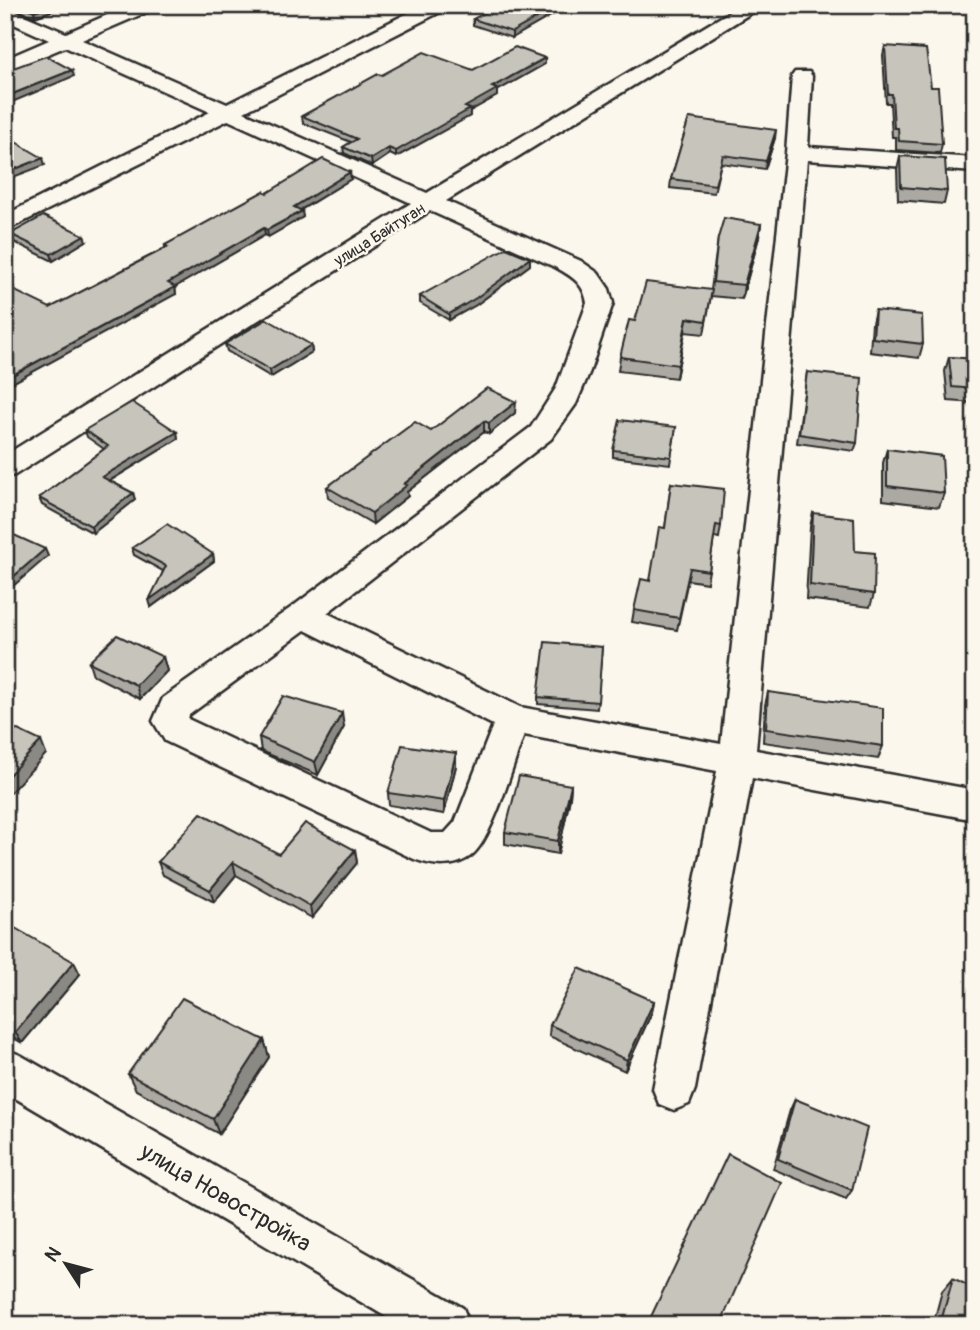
<svg xmlns="http://www.w3.org/2000/svg" width="980" height="1330" viewBox="0 0 980 1330" font-family="Pangolin,sans-serif">
<rect width="100%" height="100%" fill="#fbf7ec"/>
<filter id="ink" filterUnits="userSpaceOnUse"><feTurbulence type="fractalNoise" baseFrequency=".0143" numOctaves="2"/><feDisplacementMap in="SourceGraphic" scale="14" xChannelSelector="R" yChannelSelector="G"/><feConvolveMatrix kernelMatrix="1 2 1 2 8 2 1 2 1" color-interpolation-filters="sRGB"/></filter>
<g filter="url(#ink)">
<g fill="none" stroke-linecap="round" stroke-linejoin="round">
<g stroke="#2b2b2b" stroke-width="5">
<g id="minor">
<path d="M130 5H156L154 9 82 40 227 104 424 5H448L446 9 244 112 427 193 741 5H764L446 201 581 261 598 273 609 289 613 303 590 371 576 404 551 439 327 613 520 707 721 744 786 153 792 76 795 72H809L812 76 808 147 975 158V172L807 160 756 750 975 790V820L752 778 695 1089 689 1104 674 1110 659 1104 653 1089 717 771 524 735C514 762 493 838 472 855 455 869 432 866 414 859L165 741 153 721 163 698 292 607 531 427 556 388 587 303C584 284 573 277 557 268L430 211 15 475 5 477V455L411 203 228 120 5 231V215L210 112 65 47 5 72V59L49 40 5 20V7L66 33ZM305 630 493 725 455 822 445 833H431L188 719 189 715Z"/>
<polygon points="5,1049 20,1055 463,1308 470,1325 400,1325 5,1092"/>
</g>
</g>
<use href="#minor" fill="#fbf7ec" fill-rule="evenodd"/>
</g>
<g fill="#aba9a2" stroke="#2b2b2b" stroke-width="2">
<polygon points="6,5 68,5 35,17"/>
<polygon points="570,5 512,38 473,25 473,19"/>
<polygon points="885,46 931,87 942,144 940,153 896,150 896,137 892,137 890,103 886,103 883,55"/>
<polygon points="545,64 497,91 497,96 470,111 470,116 396,157 390,154 372,166 344,153 343,147 351,142 303,123 302,116 382,75 473,70"/>
<polygon points="689,118 775,138 765,169 721,163 714,193 670,188 671,179"/>
<polygon points="900,156 947,191 944,204 898,200 897,169"/>
<polygon points="351,179 301,210 303,217 268,237 265,235 175,287 176,294 50,308 165,248 165,245 267,193"/>
<polygon points="761,224 759,237 742,299 711,296 704,334 685,332 676,378 618,371 620,357 635,321 711,290 718,238"/>
<polygon points="10,234 86,241 53,261 12,241"/>
<polygon points="530,258 530,265 476,305 449,320 420,303 420,296"/>
<polygon points="875,310 923,344 919,358 870,352 872,323"/>
<polygon points="225,344 311,345 312,352 271,377 227,351"/>
<polygon points="949,357 975,359 975,403 948,401 945,371"/>
<polygon points="807,372 857,443 854,451 797,443"/>
<polygon points="515,413 489,434 484,432 407,492 408,496 373,524 328,498 327,487 431,431"/>
<polygon points="676,427 670,464 613,457 613,450"/>
<polygon points="85,430 177,432 178,439 110,481 133,493 135,500 93,533 42,505 39,498 104,449 87,437"/>
<polygon points="887,449 944,493 939,507 883,500 883,463"/>
<polygon points="671,483 721,526 719,538 714,537 707,583 688,580 677,630 632,622 634,610 650,581 665,528"/>
<polygon points="813,513 855,551 874,594 870,607 806,599 810,527"/>
<polygon points="132,548 213,554 214,561 151,607 163,571 134,555"/>
<polygon points="602,647 597,709 538,704 538,697"/>
<polygon points="163,657 167,671 140,699 93,675 89,662"/>
<polygon points="768,692 883,746 878,759 763,742 765,705"/>
<polygon points="344,727 318,775 261,751 259,737"/>
<polygon points="456,753 456,766 444,814 389,805 388,793"/>
<polygon points="571,785 570,798 558,854 505,844 505,832"/>
<polygon points="355,850 357,863 312,918 236,875 214,902 163,875 158,862 279,854"/>
<polygon points="5,938 80,974 22,1043 5,1033"/>
<polygon points="654,1001 652,1012 625,1071 549,1036 550,1025"/>
<polygon points="264,1040 269,1057 219,1134 136,1090 128,1074"/>
<polygon points="795,1099 852,1190 846,1199 773,1169 790,1110"/>
<polygon points="953,1278 975,1325 933,1325 942,1291"/>
</g>
<g fill="#8b8984" stroke="#2b2b2b" stroke-width="2">
<polygon points="50,5 68,5 35,17 34,11"/>
<polygon points="559,5 570,5 512,38 512,32"/>
<polygon points="11,20 12,26 5,29 5,22"/>
<polygon points="545,58 545,64 497,91 497,96 470,111 470,116 396,157 396,151 465,107 492,87"/>
<polygon points="72,70 74,76 5,105 5,97"/>
<polygon points="776,130 775,138 765,169 766,161"/>
<polygon points="389,148 390,154 372,166 371,159"/>
<polygon points="43,158 45,165 5,180 5,173"/>
<polygon points="350,172 351,179 295,213 294,207"/>
<polygon points="302,211 303,217 268,237 267,230"/>
<polygon points="761,224 759,237 742,299 744,285"/>
<polygon points="264,228 265,235 170,290 168,283"/>
<polygon points="84,235 86,241 53,261 51,254"/>
<polygon points="530,258 530,265 476,305 449,320 449,314"/>
<polygon points="175,287 176,294 5,387 5,379"/>
<polygon points="687,318 685,332 676,378 678,365"/>
<polygon points="311,345 312,352 271,377 270,370"/>
<polygon points="516,402 515,413 489,434 489,423"/>
<polygon points="484,421 484,432 407,492 408,496 373,524 372,513 404,484"/>
<polygon points="177,432 178,439 104,484 102,477"/>
<polygon points="133,493 135,500 93,533 91,526"/>
<polygon points="45,549 48,556 5,593 5,584"/>
<polygon points="213,554 214,561 151,607 149,600"/>
<polygon points="163,657 167,671 140,699 136,685"/>
<polygon points="342,713 344,727 318,775 315,762"/>
<polygon points="41,741 46,754 7,796 5,792 5,779"/>
<polygon points="456,753 456,766 444,814 444,801"/>
<polygon points="571,785 570,798 558,854 558,841"/>
<polygon points="355,850 357,863 312,918 310,906"/>
<polygon points="233,862 236,875 214,902 210,890"/>
<polygon points="74,962 80,974 22,1043 15,1032"/>
<polygon points="654,1001 652,1012 625,1071 627,1060"/>
<polygon points="264,1040 269,1057 219,1134 213,1119"/>
</g>
<g fill="#c7c4bc" stroke="#2b2b2b" stroke-width="2">
<polygon points="20,5 50,5 34,11"/>
<polygon points="499,5 559,5 512,32 473,19"/>
<polygon points="5,17 11,20 5,22"/>
<polygon points="885,46 926,49 931,87 938,87 942,144 899,141 898,128 894,128 892,94 888,94"/>
<polygon points="515,47 545,58 492,87 497,89 465,107 470,109 396,151 389,148 371,159 343,147 357,139 302,116 378,74 382,75 424,52 473,70"/>
<polygon points="46,56 72,70 5,97 5,71"/>
<polygon points="689,118 776,130 766,161 723,155 715,185 671,179"/>
<polygon points="7,137 43,158 5,173 5,138"/>
<polygon points="900,156 945,159 947,191 901,187"/>
<polygon points="323,159 350,172 294,207 302,211 267,230 264,228 168,283 175,287 5,379 5,286 50,308 168,247 165,245 264,191 267,193"/>
<polygon points="43,216 84,235 51,254 10,234"/>
<polygon points="724,218 761,224 744,285 713,282 718,238"/>
<polygon points="506,248 530,258 476,298 449,314 420,296"/>
<polygon points="646,282 712,290 706,321 687,318 678,365 620,357 629,320 635,321"/>
<polygon points="875,310 922,315 923,344 873,338"/>
<polygon points="267,319 311,345 270,370 225,344"/>
<polygon points="949,357 975,359 975,389 952,387"/>
<polygon points="807,372 862,378 857,443 799,434"/>
<polygon points="487,388 516,402 489,423 484,421 404,484 407,485 372,513 327,487 415,422 431,431"/>
<polygon points="132,402 177,432 102,477 133,493 91,526 39,498 108,446 85,430"/>
<polygon points="620,420 676,427 671,457 613,450"/>
<polygon points="887,449 942,456 944,493 887,486"/>
<polygon points="671,483 724,489 721,526 716,525 709,571 690,568 679,618 634,610 641,579 650,581 659,527 665,528"/>
<polygon points="813,513 854,518 855,551 875,553 874,594 810,585"/>
<polygon points="167,524 213,554 149,600 166,566 132,548"/>
<polygon points="5,531 45,549 5,584"/>
<polygon points="117,635 163,657 136,685 89,662"/>
<polygon points="545,642 602,647 598,702 538,697"/>
<polygon points="768,692 883,708 883,746 766,729"/>
<polygon points="283,696 342,713 315,762 259,737"/>
<polygon points="5,724 41,741 5,779"/>
<polygon points="402,745 456,753 444,801 388,793"/>
<polygon points="519,776 571,785 558,841 505,832"/>
<polygon points="201,813 279,854 305,823 355,850 310,906 233,862 210,890 158,862"/>
<polygon points="15,928 74,962 15,1032 5,1026 5,938"/>
<polygon points="579,968 654,1001 627,1060 550,1025"/>
<polygon points="182,998 264,1040 213,1119 128,1074"/>
<polygon points="795,1099 867,1128 852,1190 778,1159"/>
<polygon points="728,1154 782,1183 720,1325 647,1325"/>
<polygon points="953,1278 975,1289 975,1325 940,1325"/>
</g>
</g>
<g text-anchor="middle" stroke-width="5" stroke-linejoin="round" paint-order="stroke">
<g font-size="16" fill="#2b2b2b" stroke="#fbf7ec">
<text transform="translate(379 234) rotate(-32)" y="6">улица Байтуган</text>
</g>
<g font-size="23" fill="#2b2b2b" stroke="#fbf7ec">
<text transform="translate(226 1197) rotate(30)" y="8">улица Новостройка</text>
</g>
</g>
<rect width="980" height="1330" fill="none" stroke="#fbf7ec" stroke-width="28"/>
<rect x="14" y="14" width="952" height="1302" fill="none" stroke="#2b2b2b" stroke-width="2.5" filter="url(#ink)"/>
<g transform="translate(66 1264) rotate(306)" stroke="#fbf7ec" stroke-width="5" paint-order="stroke">
<path d="M0-5L12 26L0 18L-12 26Z" fill="#2b2b2b"/>
<text y="-10" font-size="19" font-weight="bold" text-anchor="middle" fill="#2b2b2b">N</text>
</g>
</svg>
